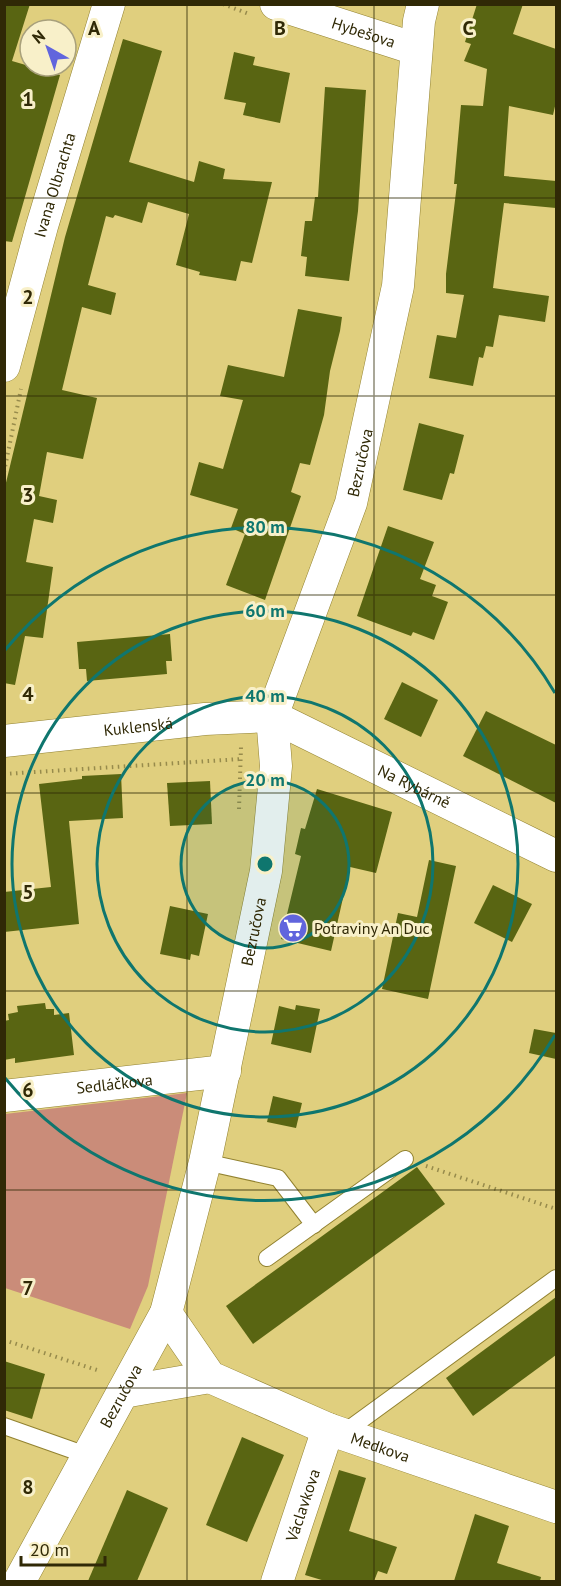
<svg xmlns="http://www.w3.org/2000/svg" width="561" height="1586" viewBox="0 0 561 1586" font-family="'PT Sans',sans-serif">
<rect width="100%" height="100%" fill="#e0cf7e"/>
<polygon fill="#ca8c79" points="187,1093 148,1286 130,1329 5,1288 5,1114"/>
<g fill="#596512">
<polygon points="4,4 30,4 12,61 60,75 12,242 4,241"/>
<polygon points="477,4 523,4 513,34 556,49 556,102 553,115 509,106 504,176 556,181 556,208 504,203 493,288 549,296 545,322 499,315 493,347 486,346 483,358 479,357 473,386 429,378 437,335 456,338 464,295 446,293 446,274 457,184 454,184 461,105 483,106 487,69 464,61 471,44 465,42"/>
<polygon points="123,39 162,51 129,162 194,182 199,161 225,169 223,179 272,182 252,263 241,261 236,281 199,275 200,272 176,265 189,214 148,202 142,223 115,215 113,218 106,216 88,285 116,293 111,315 82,307 62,390 97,398 83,459 47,452 39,496 57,500 55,512 53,523 34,519 26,562 53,567 43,638 25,636 15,685 4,683 4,491 65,237"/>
<polygon points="234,52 255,57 253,65 290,73 280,123 243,115 246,103 224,99"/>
<polygon points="325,87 366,90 358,211 349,281 305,276 307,257 301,256 305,221 312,221 315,197 318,197"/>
<polygon points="298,309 342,317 340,331 330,371 324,415 310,465 300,463 291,492 301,496 265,600 226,585 245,534 231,528 238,509 190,495 199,462 223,469 243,400 220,396 228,365 284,377"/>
<polygon points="419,423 464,435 454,474 450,473 442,500 403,490"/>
<polygon points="388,526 434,542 420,579 436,585 432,596 448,602 434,640 413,632 411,636 357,616"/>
<polygon points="170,634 172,661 166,661 167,674 87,681 86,669 79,669 77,642"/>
<polygon points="402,682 438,700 421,737 384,719"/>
<polygon points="486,711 556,745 556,803 463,756"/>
<polygon points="121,774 123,818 69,821 79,924 4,932 4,892 51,887 39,784 82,779 82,776"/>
<polygon points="210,781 212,824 170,826 167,783"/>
<polygon points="317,789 392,812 376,873 350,867 331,951 281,939 301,856 295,854 301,828 305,829"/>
<polygon points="429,860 456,866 428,999 382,989 398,913 417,917"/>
<polygon points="493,885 532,904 512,942 474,923"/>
<polygon points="170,906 208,914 199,956 191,954 190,960 160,954"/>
<polygon points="45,1003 46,1009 54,1009 54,1015 69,1013 74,1055 15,1063 15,1058 4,1060 4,1021 9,1020 8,1014 18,1012 17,1006"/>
<polygon points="296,1005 320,1009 311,1053 271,1044 279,1006 295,1010"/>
<polygon points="534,1029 556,1033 556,1059 529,1053"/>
<polygon points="273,1096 302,1103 296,1128 267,1122"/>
<polygon points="417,1167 445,1204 253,1344 226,1306"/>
<polygon points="556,1297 556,1355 473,1416 446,1378"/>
<polygon points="4,1361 45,1374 32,1419 4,1410"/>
<polygon points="242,1437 284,1455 247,1542 206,1525"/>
<polygon points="339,1470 366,1478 349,1531 397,1547 387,1574 378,1571 374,1581 325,1581 305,1575"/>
<polygon points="127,1490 168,1508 137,1581 88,1581"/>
<polygon points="475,1514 509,1526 497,1563 541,1577 540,1581 454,1581"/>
</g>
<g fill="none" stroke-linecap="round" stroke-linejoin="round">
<g stroke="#928230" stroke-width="18">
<g id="lane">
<polyline points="205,1162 278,1178 314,1225"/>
<polyline points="267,1258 405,1159"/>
<polyline points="4,1426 89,1456"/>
<polyline points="342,1434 556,1278"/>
</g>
</g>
<g stroke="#928230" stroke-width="33">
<g id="street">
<path id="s1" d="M276 4 416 49"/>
<path id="s2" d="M4 366 42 226 109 4"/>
<path id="s3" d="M4 741 205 719 272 716 556 856"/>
<path id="s4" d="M4 1096 225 1071"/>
<path id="s5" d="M166 1313 210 1377 328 1429 556 1507"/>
<polyline points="123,1392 210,1377"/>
<path id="s6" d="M19 1582 166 1313 205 1162 266 871 276 766 272 716 351 503 398 286 419 21 423 4"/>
<path id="s7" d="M277 1582 328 1429"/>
</g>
</g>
<g stroke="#978b4c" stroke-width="4" stroke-dasharray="1.5 4.5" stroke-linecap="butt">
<polyline points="223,4 249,14"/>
<polyline points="4,472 21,389"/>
<polyline points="4,774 241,759"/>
<polyline points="239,809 241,747"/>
<polyline points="426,1166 556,1209"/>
<polyline points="4,1340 100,1371"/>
</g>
<use href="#lane" stroke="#fff" stroke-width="16"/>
<use href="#street" stroke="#fff" stroke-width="32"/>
</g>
<path fill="none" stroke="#302906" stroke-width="1.5" stroke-opacity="0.55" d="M187 4V1582M374 4V1582M4 198H556M4 396H556M4 595H556M4 793H556M4 991H556M4 1190H556M4 1388H556"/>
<circle cx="265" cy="864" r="84" fill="#0f766e" fill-opacity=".12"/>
<g fill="none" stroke="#0f766e" stroke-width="3">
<circle cx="265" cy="864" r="84"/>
<circle cx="265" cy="864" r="168"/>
<circle cx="265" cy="864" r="253"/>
<path d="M555 1035A337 337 0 0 1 5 1078M5 650A337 337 0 0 1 555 693"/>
</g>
<defs>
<g id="supermarket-disc" transform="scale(1.5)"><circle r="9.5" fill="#6165dd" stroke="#f8f0c9"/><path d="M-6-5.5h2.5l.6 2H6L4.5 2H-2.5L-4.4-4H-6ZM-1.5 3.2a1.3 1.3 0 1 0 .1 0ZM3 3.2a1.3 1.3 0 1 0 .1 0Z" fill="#fff"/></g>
</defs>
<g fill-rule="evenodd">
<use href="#supermarket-disc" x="293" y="928"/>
</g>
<g text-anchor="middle" stroke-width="6" stroke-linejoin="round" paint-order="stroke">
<g font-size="16" fill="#302906" stroke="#f8f0c9">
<text dy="6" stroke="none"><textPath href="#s1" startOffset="92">Hybešova</textPath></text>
<text dy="6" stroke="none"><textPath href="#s2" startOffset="188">Ivana Olbrachta</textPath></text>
<text dy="6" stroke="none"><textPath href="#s6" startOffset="1184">Bezručova</textPath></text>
<text dy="6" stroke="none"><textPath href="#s3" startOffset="135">Kuklenská</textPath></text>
<text dy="6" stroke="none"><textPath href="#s3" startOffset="428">Na Rybárně</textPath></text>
<text dy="6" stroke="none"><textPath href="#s6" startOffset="698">Bezručova</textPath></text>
<text dy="6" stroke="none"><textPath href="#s4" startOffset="111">Sedláčkova</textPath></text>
<text dy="6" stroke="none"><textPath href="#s6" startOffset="212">Bezručova</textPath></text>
<text dy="6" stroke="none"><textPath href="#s5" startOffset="262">Medkova</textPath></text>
<text dy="6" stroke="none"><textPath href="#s7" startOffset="81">Václavkova</textPath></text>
</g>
<g font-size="16" fill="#302906" stroke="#f8f0c9" text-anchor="start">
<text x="314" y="934">Potraviny An Duc</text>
</g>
</g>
<g font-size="20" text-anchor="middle" font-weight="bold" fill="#302906" stroke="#f8f0c9" stroke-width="6" stroke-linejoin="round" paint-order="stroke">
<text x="94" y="35">A</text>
<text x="280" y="35">B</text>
<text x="468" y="35">C</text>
<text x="28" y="106">1</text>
<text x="28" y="304">2</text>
<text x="28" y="502">3</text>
<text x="28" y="701">4</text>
<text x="28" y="899">5</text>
<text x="28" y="1097">6</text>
<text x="28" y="1295">7</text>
<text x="28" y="1494">8</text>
</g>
<circle cx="265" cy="864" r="9" fill="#0f766e" stroke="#f8f0c9" stroke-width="3"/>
<g font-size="18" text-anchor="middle" font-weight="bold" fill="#0f766e" stroke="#f8f0c9" stroke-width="6" stroke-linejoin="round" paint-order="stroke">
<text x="265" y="533">80 m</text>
<text x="265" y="617">60 m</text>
<text x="265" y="702">40 m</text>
<text x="265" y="786">20 m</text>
</g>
<rect width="561" height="1586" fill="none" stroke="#302906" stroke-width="12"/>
<g transform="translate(48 48) rotate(320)"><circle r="28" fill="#f8f0c9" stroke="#a8a07b" stroke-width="1.5"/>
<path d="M0-4.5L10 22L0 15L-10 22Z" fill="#6165dd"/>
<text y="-9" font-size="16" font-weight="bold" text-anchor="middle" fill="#302906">N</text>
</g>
<path d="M21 1556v9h84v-9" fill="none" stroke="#302906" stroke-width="3"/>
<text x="30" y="1556" font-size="18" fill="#302906" stroke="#f8f0c9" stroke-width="4.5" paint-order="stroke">20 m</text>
</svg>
